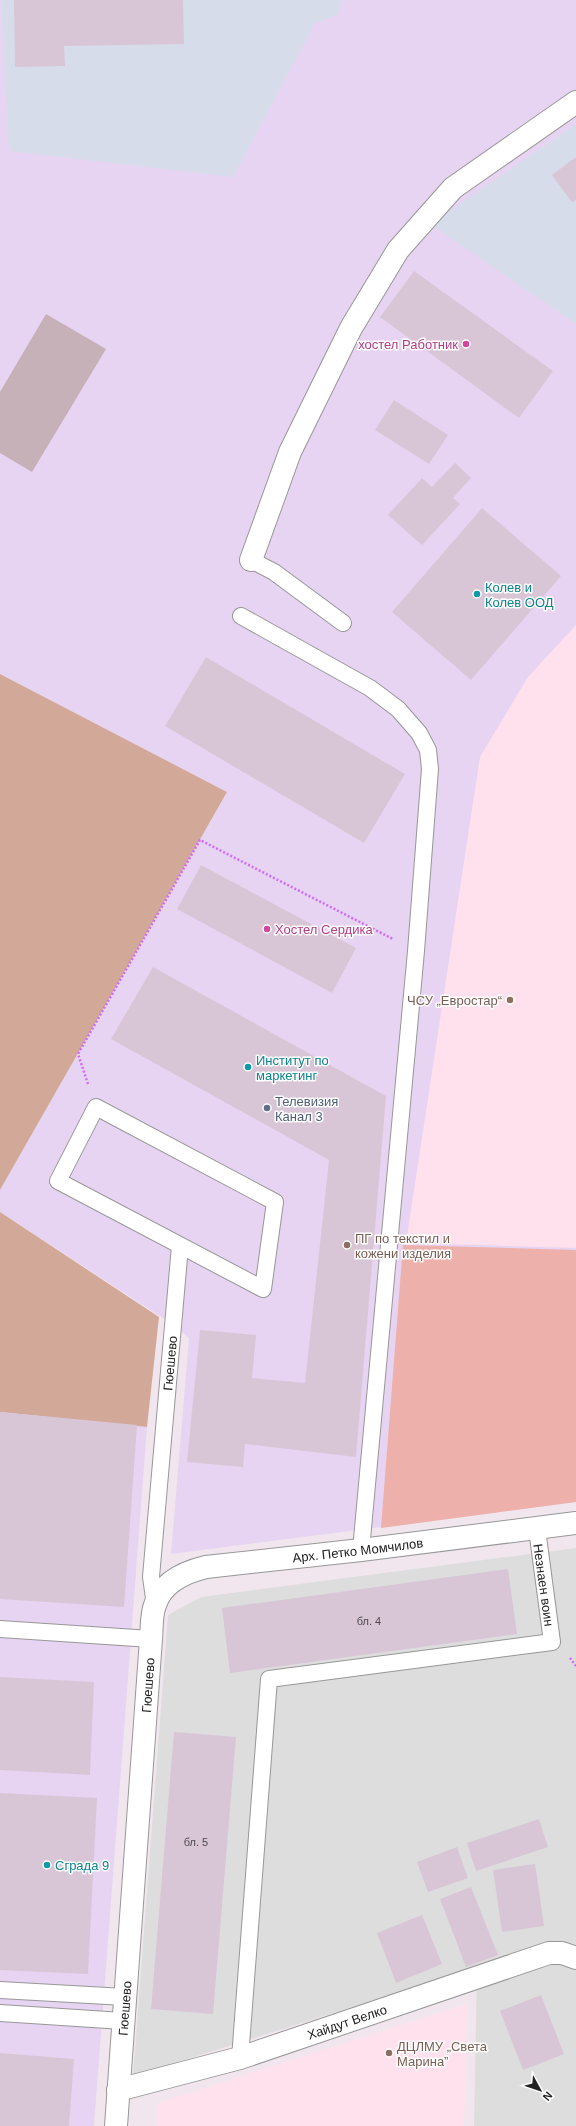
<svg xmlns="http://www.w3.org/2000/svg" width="576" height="2126" viewBox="0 0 576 2126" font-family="Arial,sans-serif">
<rect width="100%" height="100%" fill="#f1e6ee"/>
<polygon fill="#ddddde" points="576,1548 576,2126 474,2126 477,1968 133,2076 168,1615 201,1597"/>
<g fill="#e7d4f2">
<polygon points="0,0 576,0 576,1502 171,1554 189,1338 172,1324 0,1212 0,1190 227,792 0,674"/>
<polygon points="0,1412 147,1427 94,2126 0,2126"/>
</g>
<g fill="#d7dcea">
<polygon points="1,0 342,0 338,15 315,23 233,177 9,151"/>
<polygon points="576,124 576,324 430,224"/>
</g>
<g fill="#ffe1ed">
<polygon points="576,625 576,1248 406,1243 480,757 528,677"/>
<polygon points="467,2004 464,2126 156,2126 158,2103"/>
</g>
<polygon fill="#c6b1b9" points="46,314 106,349 32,472 0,453 0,392"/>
<polygon fill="#edb0aa" points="403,1245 576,1250 576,1502 381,1528"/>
<g fill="#d2a999">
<polygon points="0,674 227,792 0,1190"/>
<polygon points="0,1212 159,1317 147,1427 0,1412"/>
</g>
<g fill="#d8c6d7">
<polygon points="14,0 183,0 184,44 64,46 65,66 15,67"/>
<polygon points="576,157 576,200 572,202 552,175"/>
<polygon points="414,271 553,371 519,418 380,317"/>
<polygon points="394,400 448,435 429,464 375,430"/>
<polygon points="455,463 471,478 453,498 460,504 422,545 388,515 422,478 432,487"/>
<polygon points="482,508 561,576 471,680 392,612"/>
<polygon points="206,657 405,774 364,843 165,726"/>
<polygon points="201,865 356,948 332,993 177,909"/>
<polygon points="153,967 386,1096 356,1457 245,1444 243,1467 187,1462 200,1330 256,1335 252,1378 305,1383 329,1160 111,1039"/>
<polygon points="0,1412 137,1425 124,1607 0,1599"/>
<polygon points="508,1569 517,1634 230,1673 222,1608"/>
<polygon points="0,1677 94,1682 90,1775 0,1770"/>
<polygon points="174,1732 236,1737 213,2014 151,2009"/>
<polygon points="0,1793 97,1798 88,1974 0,1970"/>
<polygon points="539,1819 548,1847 476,1871 467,1843"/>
<polygon points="457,1847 468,1878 428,1892 417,1862"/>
<polygon points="535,1864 544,1926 502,1932 493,1870"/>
<polygon points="471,1887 498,1955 466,1967 440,1899"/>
<polygon points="422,1915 442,1964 396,1983 377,1933"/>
<polygon points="541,1995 564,2054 523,2070 500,2011"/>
<polygon points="0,2053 74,2059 69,2126 0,2126"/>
</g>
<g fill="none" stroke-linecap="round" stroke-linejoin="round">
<g stroke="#979797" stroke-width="18">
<g id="lane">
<polyline points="251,560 274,572 343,623"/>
<polyline points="241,616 370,688 398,709 419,733 428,750 430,769 416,951 361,1550"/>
<polygon points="96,1107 275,1202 263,1289 58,1181"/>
<path id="s1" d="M155 1605 151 1577 180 1246"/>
<polyline points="0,1629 151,1639"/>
<polyline points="0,1990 125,1997"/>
<polyline points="0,2013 123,2021"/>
<polyline points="240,2058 269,1679 552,1642 537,1529"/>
</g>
</g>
<g stroke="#979797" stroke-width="24">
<g id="street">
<polyline points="251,560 290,452 351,328 398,250 453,188 576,102"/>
<path id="s2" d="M118 2090 240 2058 549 1953H562L576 1958"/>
<path id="s3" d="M116 2126 151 1639C152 1629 151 1615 155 1605 162 1582 185 1572 206 1567L361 1550 576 1523"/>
</g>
</g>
<g stroke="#d069ff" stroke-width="2.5" stroke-dasharray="2 2" stroke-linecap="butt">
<polyline points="88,1084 78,1054 200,840 393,939"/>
<polyline points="570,1658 576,1666"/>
</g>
<use href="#lane" stroke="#fff" stroke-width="16"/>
<use href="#street" stroke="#fff" stroke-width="22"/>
</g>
<g fill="#d1479c" stroke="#fff" stroke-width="1.5">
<circle cx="466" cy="344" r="4"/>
<circle cx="267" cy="929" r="4"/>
</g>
<g fill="#0f9aa8" stroke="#fff" stroke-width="1.5">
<circle cx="477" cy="594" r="4"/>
<circle cx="248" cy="1067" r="4"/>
<circle cx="47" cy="1865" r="4"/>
</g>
<g fill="#8d6e63" stroke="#fff" stroke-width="1.5">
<circle cx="510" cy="1000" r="4"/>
<circle cx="347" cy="1245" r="4"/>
<circle cx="389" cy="2053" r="4"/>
</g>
<circle fill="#5c6f8a" stroke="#fff" stroke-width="1.5" cx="267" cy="1108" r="4"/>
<g text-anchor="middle" stroke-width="3" stroke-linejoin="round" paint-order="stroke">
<g font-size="11" fill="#4e4a4e">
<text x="369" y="1625">бл. 4</text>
<text x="196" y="1846">бл. 5</text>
</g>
<g font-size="13" fill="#b23c85" stroke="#fff" text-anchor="end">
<text x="458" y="349">хостел Работник</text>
<text x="275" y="934" text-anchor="start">Хостел Сердика</text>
</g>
<g font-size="13" fill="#0d838f" stroke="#fff" text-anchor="start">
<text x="485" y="592">Колев и<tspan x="485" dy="15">Колев ООД</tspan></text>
<text x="256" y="1065">Институт по<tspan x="256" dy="15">маркетинг</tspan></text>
<text x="55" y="1870">Сграда 9</text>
</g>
<g font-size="13" fill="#785e54" stroke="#fff" text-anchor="start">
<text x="502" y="1005" text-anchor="end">ЧСУ „Евростар“</text>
<text x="355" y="1243">ПГ по текстил и<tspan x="355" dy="15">кожени изделия</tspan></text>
<text x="397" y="2051">ДЦЛМУ „Света<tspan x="397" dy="15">Марина”</tspan></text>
</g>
<g font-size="13" fill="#4e5e75" stroke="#fff" text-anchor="start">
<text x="275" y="1106">Телевизия<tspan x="275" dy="15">Канал 3</tspan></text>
</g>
<g font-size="13" fill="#202020" stroke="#fff">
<text dy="5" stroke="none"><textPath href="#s1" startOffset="243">Гюешево</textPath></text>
<text dy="5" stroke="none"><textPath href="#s3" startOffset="742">Арх. Петко Момчилов</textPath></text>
<text transform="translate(544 1585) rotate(82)" y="5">Незнаен воин</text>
<text dy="5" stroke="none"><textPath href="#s3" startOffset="442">Гюешево</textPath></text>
<text dy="5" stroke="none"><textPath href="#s3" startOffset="118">Гюешево</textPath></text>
<text dy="5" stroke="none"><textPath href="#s2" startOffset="239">Хайдут Велко</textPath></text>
</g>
</g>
<g transform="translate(540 2090) rotate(130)" stroke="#ffffff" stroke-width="3" paint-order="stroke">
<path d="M0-3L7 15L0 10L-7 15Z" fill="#202020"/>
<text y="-6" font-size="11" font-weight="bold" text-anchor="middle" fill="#202020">N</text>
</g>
</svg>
